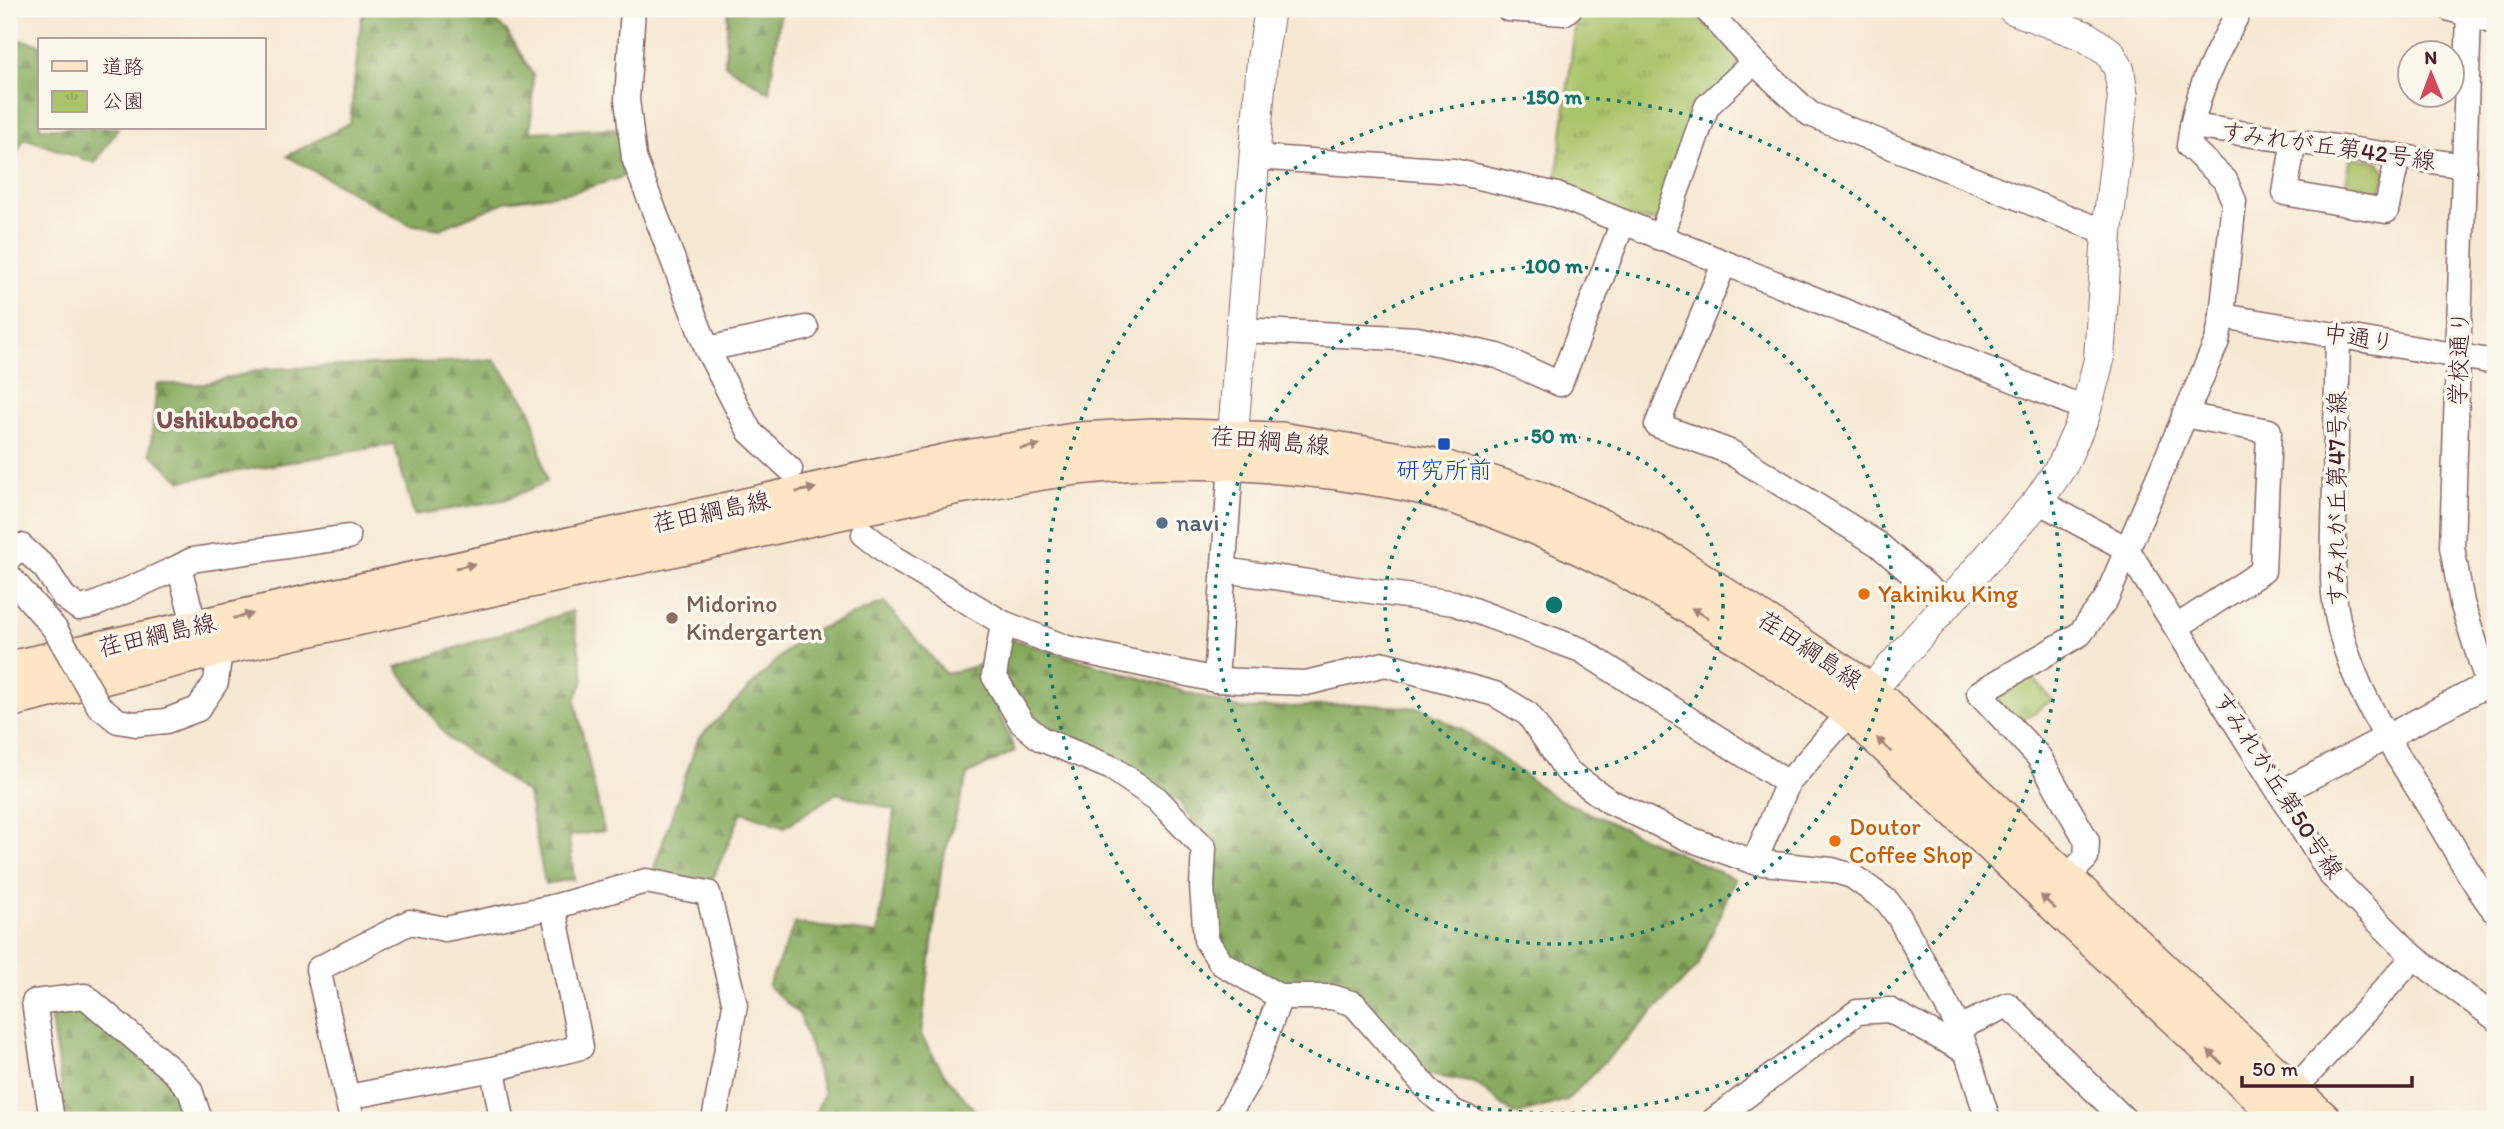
<svg xmlns="http://www.w3.org/2000/svg" width="2504" height="1129" viewBox="0 0 2504 1129" font-family="Itim,'Klee One',sans-serif">
<defs>
<pattern id="forest-firs" width="22" height="20" patternUnits="userSpaceOnUse" patternTransform="scale(1.75)"><rect width="22" height="20" fill="#87aa5e"/><path d="M5 1l3.5 6h-7zM16 11l3.5 6h-7z" fill="#708a4e"/></pattern>
<pattern id="park-tufts" width="24" height="20" patternUnits="userSpaceOnUse" patternTransform="scale(1.75)"><rect width="24" height="20" fill="#aac46a"/><path d="M3 7l-1-3M5 7V3M7 7l1-3M15 17l-1-3M17 17v-4M19 17l1-3" fill="none" stroke="#8c9f57"/></pattern>
</defs>
<rect width="100%" height="100%" fill="#fbf7ec"/>
<filter id="ink" filterUnits="userSpaceOnUse"><feTurbulence type="fractalNoise" baseFrequency=".0143" numOctaves="2"/><feDisplacementMap in="SourceGraphic" scale="14" xChannelSelector="R" yChannelSelector="G"/><feConvolveMatrix kernelMatrix="1 2 1 2 8 2 1 2 1" color-interpolation-filters="sRGB"/></filter>
<filter id="wash" filterUnits="userSpaceOnUse"><feTurbulence type="fractalNoise" baseFrequency=".00686" numOctaves="4" result="noise"/><feDisplacementMap in="SourceGraphic" scale="28" xChannelSelector="R" yChannelSelector="G"/><feGaussianBlur stdDeviation="1.57" result="paint"/><feColorMatrix in="noise" values="0 0 0 0 0 0 0 0 0 0 0 0 0 0 0 0 0 1.4 0 .05"/><feComposite in="paint" operator="in"/></filter>
<g filter="url(#wash)">
<rect width="100%" height="100%" fill="#f6e8d3"/>
<g fill="url(#forest-firs)" stroke="#686444" stroke-width="2">
<polygon points="365,9 478,9 506,30 533,75 531,132 620,128 623,177 573,192 507,201 440,229 409,224 287,156 350,123 361,20"/>
<polygon points="728,9 781,9 769,92 725,65"/>
<polygon points="9,38 40,44 40,128 118,128 95,163 24,138 9,170"/>
<polygon points="495,360 531,410 547,482 504,500 414,515 394,444 181,481 150,453 157,384 204,384 265,369"/>
<polygon points="884,602 946,674 979,665 1015,751 968,774 942,863 921,1035 945,1075 983,1120 813,1120 824,1093 800,1015 768,986 795,923 878,934 894,810 837,793 785,827 742,812 710,885 653,871 698,739 801,636"/>
<polygon points="572,611 584,679 575,700 604,831 569,836 574,879 545,884 528,794 449,739 396,667"/>
<polygon points="1011,639 1243,709 1358,704 1421,708 1466,732 1554,797 1735,879 1698,966 1567,1100 1515,1115 1475,1083 1417,1073 1318,990 1280,989 1234,959 1215,930 1217,861 1180,802 1022,714 998,677"/>
<polygon points="76,1004 183,1093 188,1120 67,1120 49,1008"/>
</g>
<g fill="url(#park-tufts)" stroke="#7a724a" stroke-width="2">
<polygon points="1585,9 1692,9 1740,61 1656,222 1617,214 1556,185 1576,18"/>
<polygon points="2351,157 2379,162 2386,172 2379,199 2343,199"/>
<polygon points="2029,673 2052,700 2019,723 1991,694"/>
</g>
</g>
<g filter="url(#ink)">
<g fill="none" stroke-linecap="round" stroke-linejoin="round">
<g stroke="#866566" stroke-width="27">
<g id="minor">
<polyline points="633,9 627,99 634,158 707,349 750,432 790,469"/>
<polyline points="1508,9 1564,13 1569,9"/>
<polyline points="1706,9 1754,62 1810,114 2107,233"/>
<polyline points="2450,9 2495,22"/>
<polyline points="2469,14 2452,547 2462,603 2488,684 2495,695"/>
<polyline points="2192,126 2465,166"/>
<polyline points="2294,140 2285,193 2386,211 2398,156"/>
<polyline points="1256,157 1453,171 1557,195 2086,409"/>
<polyline points="1660,238 1707,106 1754,62"/>
<polyline points="1724,264 1657,425 1730,452 1878,544 1948,605"/>
<polyline points="2222,316 2495,362"/>
<polyline points="1241,330 1417,339 1498,356 1560,384 1623,222"/>
<path d="M2338 335 2333 579C2336 670 2392 745 2438 821 2456 850 2473 884 2495 911"/>
<polyline points="707,349 806,328"/>
<polyline points="2038,501 2127,549 2331,875 2414,957 2495,1018"/>
<polyline points="864,534 893,557 1003,623 1067,648 1216,680 1306,683 1385,664 1495,694 1528,714 1567,771 1609,801 1687,838 1754,862 1832,870 1852,876 1887,901 1899,917 1959,1028 1988,1120"/>
<polyline points="9,558 21,546 45,568 64,597 79,608 94,605 179,567"/>
<polyline points="1224,570 1454,603 1581,650 1788,783"/>
<polyline points="9,576 55,629"/>
<polyline points="1003,623 994,676 1022,723 1041,739 1112,768 1157,799 1204,848 1202,886 1206,940 1221,963 1280,997 1332,997 1354,1004 1432,1094 1454,1112 1473,1120"/>
<polyline points="2178,626 2263,571 2269,431 2184,415"/>
<polyline points="195,627 179,567 192,560 348,537"/>
<polyline points="1216,680 1231,463"/>
<polyline points="99,706 118,721 136,724 166,721 198,709 216,682 220,649"/>
<polyline points="2280,793 2488,684"/>
<polyline points="1754,862 1788,783 1860,701"/>
<path d="M2066 878 2086 858 2087 841 2039 757 1979 693 2080 634 2106 599 2217 341 2222 316 2234 201 2225 180 2189 146C2196 88 2214 59 2240 9"/>
<polyline points="553,907 646,881 708,893 735,1005 714,1120"/>
<polyline points="1959,1028 2008,1005 2125,1120"/>
<polyline points="493,1069 502,1120"/>
<polyline points="2293,1091 2414,957"/>
<polyline points="348,1097 493,1069 581,1047 553,907 445,929 410,922 318,969 352,1120"/>
<polyline points="52,1120 34,1002 85,996 175,1073 190,1090 200,1120"/>
<polyline points="1225,1120 1251,1076 1280,997"/>
<polyline points="1714,1120 1857,1012 1889,1010 1967,1052"/>
</g>
</g>
<g stroke="#866566" stroke-width="32">
<g id="tertiary">
<polyline points="1233,435 1262,60 1270,9"/>
<polyline points="1871,690 2038,501 2063,464 2084,417 2099,360 2107,233 2123,97 2119,69 2110,53 2085,36 2013,9"/>
</g>
</g>
<g stroke="#866566" stroke-width="36">
<g id="secondary">
<polyline points="9,668 953,459 1080,439 1153,435 1281,439 1441,466 1542,499 1608,529 1675,562 1871,690 2066,878 2325,1120"/>
<path d="M9 701 220 649 959 487C998 481 1039 473 1079 468 1164 458 1252 462 1337 473 1371 478 1408 483 1441 493 1594 540 1719 623 1849 712L2283 1120"/>
</g>
</g>
<use href="#minor" stroke="#fff" stroke-width="24"/>
<use href="#tertiary" stroke="#fff" stroke-width="30"/>
<use href="#secondary" stroke="#fde5c5" stroke-width="33"/>
<g stroke="#866566" stroke-width="27" stroke-linecap="butt">
<polyline id="minor-bridge" points="55,629 99,706"/>
</g>
<use href="#minor-bridge" stroke="#fff" stroke-width="24"/>
</g>
<defs><path id="oneway-solid" d="M-6-.8H1V-3.2L6.5 0L1 3.2V.8H-6Z" transform="scale(1.75)"/></defs>
<g fill="#a48278">
<use href="#oneway-solid" transform="translate(1030 447) rotate(-9)"/>
<use href="#oneway-solid" transform="translate(806 490) rotate(-12)"/>
<use href="#oneway-solid" transform="translate(465 566) rotate(-12)"/>
<use href="#oneway-solid" transform="translate(1700 613) rotate(-149)"/>
<use href="#oneway-solid" transform="translate(243 616) rotate(-13)"/>
<use href="#oneway-solid" transform="translate(1884 745) rotate(-136)"/>
<use href="#oneway-solid" transform="translate(2048 902) rotate(-137)"/>
<use href="#oneway-solid" transform="translate(2215 1057) rotate(-137)"/>
</g>
</g>
<g fill="none" stroke="#0f766e" stroke-width="3.5" stroke-dasharray="3.5 7">
<circle cx="1554" cy="605" r="169"/>
<circle cx="1554" cy="605" r="339"/>
<circle cx="1554" cy="605" r="508"/>
</g>
<rect fill="#1a4fb4" stroke="#fbf7ec" stroke-width="2.5" x="1437" y="437" width="14" height="14" rx="3.5"/>
<circle fill="#5c6f8a" stroke="#fbf7ec" stroke-width="2.5" cx="1162" cy="523" r="7"/>
<g fill="#e8710a" stroke="#fbf7ec" stroke-width="2.5">
<circle cx="1864" cy="594" r="7"/>
<circle cx="1835" cy="841" r="7"/>
</g>
<circle fill="#8d6e63" stroke="#fbf7ec" stroke-width="2.5" cx="672" cy="618" r="7"/>
<g text-anchor="middle" stroke-width="7" stroke-linejoin="round" paint-order="stroke">
<g font-size="24" fill="#4a1f2b" stroke="#fbf7ec">
<text transform="translate(2328 146) rotate(8)" y="8">すみれが丘第42号線</text>
<text transform="translate(2359 338) rotate(9)" y="8">中通り</text>
<text transform="translate(2459 358) rotate(-88)" y="8">学校通り</text>
<text transform="translate(1270 441) rotate(5)" y="8">荏田綱島線</text>
<text transform="translate(2337 499) rotate(-90)" y="8">すみれが丘第47号線</text>
<text transform="translate(711 512) rotate(-12)" y="8">荏田綱島線</text>
<text transform="translate(157 635) rotate(-13)" y="8">荏田綱島線</text>
<text transform="translate(1810 650) rotate(34)" y="8">荏田綱島線</text>
<text transform="translate(2278 785) rotate(57)" y="8">すみれが丘第50号線</text>
</g>
<g font-size="24" fill="#164399" stroke="#fbf7ec">
<text x="1444" y="478">研究所前</text>
</g>
<g font-size="24" fill="#4e5e75" stroke="#fbf7ec" text-anchor="start">
<text x="1176" y="531">navi</text>
</g>
<g font-size="24" fill="#c56008" stroke="#fbf7ec" text-anchor="start">
<text x="1878" y="602">Yakiniku King</text>
<text x="1849" y="835">Doutor<tspan x="1849" dy="28">Coffee Shop</tspan></text>
</g>
<g font-size="24" fill="#785e54" stroke="#fbf7ec" text-anchor="start">
<text x="686" y="612">Midorino<tspan x="686" dy="28">Kindergarten</tspan></text>
</g>
<g font-size="26" font-weight="bold" fill="#835152" stroke="#fbf7ec">
<text x="227" y="428">Ushikubocho</text>
</g>
</g>
<circle cx="1554" cy="605" r="10" fill="#0f766e" stroke="#fbf7ec" stroke-width="3.5"/>
<g font-size="21" text-anchor="middle" font-weight="bold" fill="#0f766e" stroke="#fbf7ec" stroke-width="7" stroke-linejoin="round" paint-order="stroke">
<text x="1554" y="104">150 m</text>
<text x="1554" y="273">100 m</text>
<text x="1554" y="443">50 m</text>
</g>
<rect width="2504" height="1129" fill="none" stroke="#fbf7ec" stroke-width="35"/>
<rect x="38" y="38" width="228" height="91" fill="#fbf7ec" stroke="#b4a19f" stroke-width="2"/>
<rect x="52" y="61" width="35" height="10" fill="#fde5c5" stroke="#b4a19f" stroke-width="2"/>
<text x="102" y="74" font-size="21" fill="#4a1f2b">道路</text>
<rect x="52" y="91" width="35" height="21" fill="url(#park-tufts)" stroke="#b4a19f" stroke-width="2"/>
<text x="102" y="108" font-size="21" fill="#4a1f2b">公園</text>
<g transform="translate(2431 74) rotate(359)"><circle r="33" fill="#fbf7ec" stroke="#b4a19f" stroke-width="2"/>
<path d="M0-5L12 26L0 18L-12 26Z" fill="#d1495b"/>
<text y="-10" font-size="19" font-weight="bold" text-anchor="middle" fill="#4a1f2b">N</text>
</g>
<path d="M2242 1076v10h170v-10" fill="none" stroke="#4a1f2b" stroke-width="3.5"/>
<text x="2252" y="1076" font-size="21" fill="#4a1f2b" stroke="#fbf7ec" stroke-width="5" paint-order="stroke">50 m</text>
</svg>
